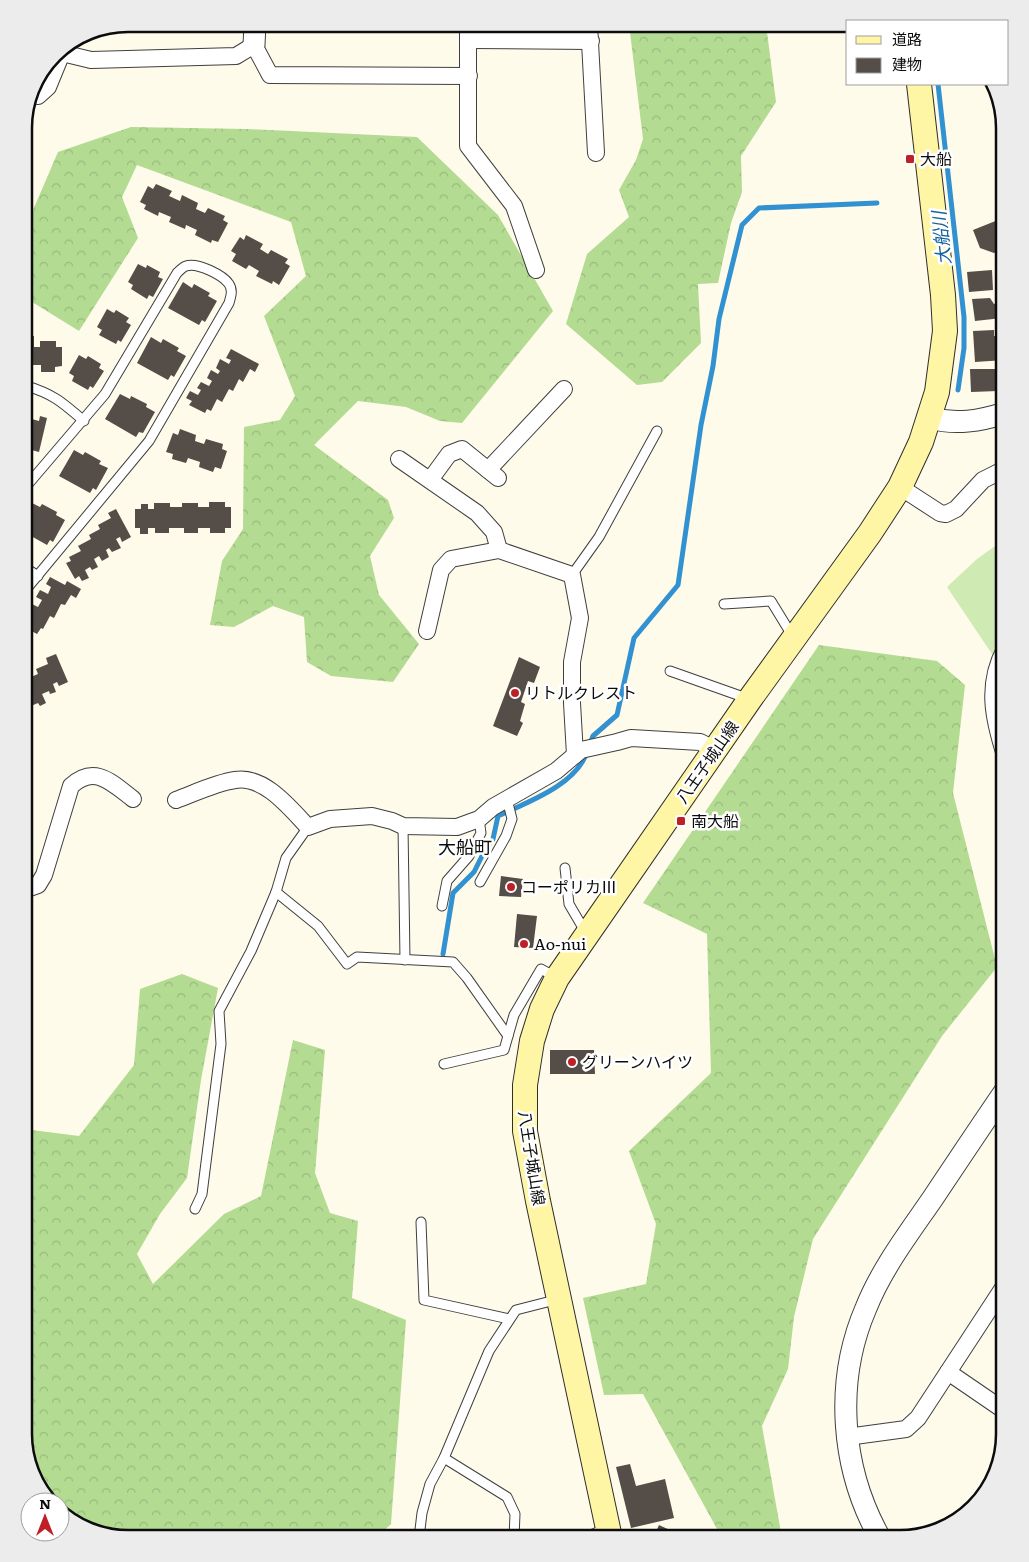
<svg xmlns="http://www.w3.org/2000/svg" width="1029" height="1562" viewBox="0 0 1029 1562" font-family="Literata,'Noto Sans JP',serif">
<defs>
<pattern id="forest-crowns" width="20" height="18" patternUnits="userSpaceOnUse" patternTransform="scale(1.25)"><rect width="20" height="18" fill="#b3db92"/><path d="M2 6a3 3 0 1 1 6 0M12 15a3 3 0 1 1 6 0" fill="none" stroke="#99bb7d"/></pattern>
</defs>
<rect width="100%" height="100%" fill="#fffbea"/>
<polygon fill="#cfeab3" points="1005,539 1005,634 994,657 947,587 977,559"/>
<g fill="url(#forest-crowns)">
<polygon points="629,24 766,24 776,102 741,156 742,192 731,223 718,283 698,284 701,343 662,382 637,385 566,324 587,254 629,217 619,190 636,160 643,139"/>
<polygon points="131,127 247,129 417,137 498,215 553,311 462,423 440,421 406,407 358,401 314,445 388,500 394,518 370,556 379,595 419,644 393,682 331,676 307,662 304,617 273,606 234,627 210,625 222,561 243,529 244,427 280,420 295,396 264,316 306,276 291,222 137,165 122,197 138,238 79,331 24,297 24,231 58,152"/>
<polygon points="819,645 937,661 965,685 953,793 997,967 942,1036 813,1239 794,1317 788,1369 762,1426 782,1538 722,1538 643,1394 604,1395 583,1298 646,1284 656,1224 629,1151 711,1073 707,934 643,903"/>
<polygon points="182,974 218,988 201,1080 187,1178 160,1214 137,1254 153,1284 224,1214 261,1196 293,1040 325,1050 315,1173 330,1213 358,1221 352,1298 406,1320 391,1524 376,1538 122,1538 76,1524 60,1508 60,1502 54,1502 38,1485 24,1433 24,1129 79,1136 134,1065 140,989"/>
</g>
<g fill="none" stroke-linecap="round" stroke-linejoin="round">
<g stroke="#3291d1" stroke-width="5">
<polyline points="938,84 964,317 964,348 958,390"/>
<polyline points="590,744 593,736 617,715 634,638 678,585 701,425 713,366 719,319 742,225 759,208 877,203"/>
<path d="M443 954 453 893 474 872 485 850 493 839 498 816C528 802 576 785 587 752"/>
</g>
</g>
<g fill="#544d48">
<polygon points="156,184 172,191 169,196 180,201 182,195 198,203 196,209 205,213 208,208 225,216 223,220 228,223 218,242 212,240 211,243 195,235 197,230 186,225 185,229 169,222 171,217 159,212 158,216 144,209 146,205 140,202 148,186 153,189"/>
<polygon points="998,220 1005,238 1005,248 994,253 980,248 973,230"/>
<polygon points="246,235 263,244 260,249 268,254 271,250 288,259 285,263 290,266 279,285 273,281 272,284 256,276 259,271 249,265 246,269 232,261 236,254 231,251 240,237 244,240"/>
<polygon points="138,264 146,268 147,265 160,272 158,277 163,279 153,297 149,295 147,299 131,289 133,285 128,282"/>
<polygon points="996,266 1005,266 1005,287 997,287"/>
<polygon points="992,270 993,290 969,292 967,272"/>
<polygon points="183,282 192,288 194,284 210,293 208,296 217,301 205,322 202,320 199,325 168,308"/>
<polygon points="990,298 994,304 1001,303 1002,318 975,321 972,299"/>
<polygon points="107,309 114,313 116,310 129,318 126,322 131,325 121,342 118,340 116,344 99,335 102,330 97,327"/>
<polygon points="994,330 994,336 1003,336 1005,360 975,362 973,331"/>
<polygon points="26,336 34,336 34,347 40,347 40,341 56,341 56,347 62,347 62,366 55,367 55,372 41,372 41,365 32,365 32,368 26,368 26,360 24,360 24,342 26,342"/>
<polygon points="151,337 161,343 163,339 179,348 177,351 186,356 174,377 171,375 168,380 137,363"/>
<polygon points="231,349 259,364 255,372 250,369 243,382 239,379 233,391 229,389 222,402 217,399 211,411 207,409 205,413 189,405 192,401 186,398 190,391 198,395 201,390 197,388 201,382 209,386 212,381 207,378 211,370 218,374 220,371 216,368 220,359 229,364 231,360 226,358"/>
<polygon points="79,355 86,359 88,356 101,364 99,368 104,371 93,388 90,386 88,390 72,381 74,376 69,373"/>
<polygon points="970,369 998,369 998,391 971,392"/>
<polygon points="120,394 130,399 131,396 147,404 146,407 155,412 143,433 139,432 136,437 105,419"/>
<polygon points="24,412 30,413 28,418 39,421 40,416 47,418 39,452 24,448"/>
<polygon points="180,429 196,435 195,441 204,444 206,439 223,444 222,449 227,451 221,469 215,467 213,472 199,467 200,462 188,458 186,463 172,459 173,454 166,452 173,433 178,435"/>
<polygon points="74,450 83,455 85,452 101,461 99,464 108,468 96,490 93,488 90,493 59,476"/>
<polygon points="30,502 40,507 42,504 57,512 56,515 65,520 53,542 50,540 47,545 24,532 24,513"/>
<polygon points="209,502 225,502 225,507 231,507 231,528 225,528 225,533 210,533 210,528 198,528 198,533 184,533 184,528 169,528 169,533 155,533 155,528 148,528 148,534 140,534 140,528 135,528 135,509 141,509 141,504 148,504 148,509 154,509 154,503 170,503 170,507 182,507 182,503 198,503 198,507 209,507"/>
<polygon points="116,509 131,537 122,542 120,537 116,539 121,548 112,552 109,548 106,550 109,557 102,561 99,556 94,559 98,567 92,570 90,567 85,570 89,578 82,581 79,576 75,579 66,563 71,561 69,557 81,551 78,546 91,539 89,535 100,529 98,525 111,518 108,513"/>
<polygon points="50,577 65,585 67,581 81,589 76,598 71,595 65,605 61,604 54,618 50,616 43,629 41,628 37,634 24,627 24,614 28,616 31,610 27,608 30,603 38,607 42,600 36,597 40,590 48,594 51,587 46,584"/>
<polygon points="56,654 68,682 59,686 57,682 53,684 56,692 50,694 49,691 42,694 46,703 40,706 38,703 26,708 27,712 24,714 24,687 29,685 26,679 38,674 36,669 48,664 46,658"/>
<polygon points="519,657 540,667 534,683 528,681 521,702 525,704 520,721 523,723 517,736 493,726"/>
<polygon points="501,876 523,879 521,897 499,896"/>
<polygon points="517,914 537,916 533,948 514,947"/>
<polygon points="550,1050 594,1050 595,1074 550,1074"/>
<polygon points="630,1464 636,1486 665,1479 674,1518 631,1528 616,1467"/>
<polygon points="659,1525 674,1532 670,1538 653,1538"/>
</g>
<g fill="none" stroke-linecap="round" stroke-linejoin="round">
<g stroke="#3f3f3f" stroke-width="11">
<g id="service">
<path d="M24 385C53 394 61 401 84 421"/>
<polyline points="24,567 38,576"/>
<polyline points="572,575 599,537 657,431"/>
<path d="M24 592 149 441 229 303C231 296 233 290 229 284 223 275 197 262 186 266 183 267 179 271 177 273L105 394 24 489"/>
<polyline points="724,604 771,601 793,637"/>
<polyline points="670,671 749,699"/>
<polyline points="403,826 405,960"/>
<polyline points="565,868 569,904 586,933"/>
<polyline points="480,882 506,836 512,819 507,799"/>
<polyline points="276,892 318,926 347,964 357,957 453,962 467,978 508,1036"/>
<polyline points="442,906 447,881 469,856 481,833 479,819"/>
<polyline points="444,1064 504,1050 514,1015 541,969 557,978"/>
<polyline points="195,1209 202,1194 221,1044 219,1011 251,951 276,892 286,858 308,827"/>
<polyline points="421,1222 424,1300 509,1319"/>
<polyline points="444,1458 507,1497 515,1514 514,1538"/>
<polyline points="419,1538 422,1513 430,1484 444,1458 489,1351 516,1310 559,1299"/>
<polyline points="584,1538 607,1528"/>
</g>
</g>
<g stroke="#3f3f3f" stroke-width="18">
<g id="minor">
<polyline points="468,24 468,146 514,206 536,270"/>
<polyline points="589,24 596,153"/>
<polyline points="469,40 591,41"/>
<polyline points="62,53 91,60 236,56 254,45 270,75 469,76"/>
<polyline points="30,94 38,96 48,87 64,48"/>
<polyline points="399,459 477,513 494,532 499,550"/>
<polyline points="488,470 564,389"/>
<polyline points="430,480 449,454 462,449 498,478"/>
<polyline points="900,487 940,513 946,514 956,509 983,480 1005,469"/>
<polyline points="427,631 441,570 451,559 499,550 572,575 580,618 572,662 572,703 575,755"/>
<path d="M1005 755C993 718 986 684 1005 649"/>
<path d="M176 800C195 793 215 783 235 780 264 775 290 808 308 827L330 819 372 816 392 821 403 826 457 827 479 819 493 807 556 771 581 750 617 742 631 738 700 742 716 750"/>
<path d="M24 890 38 885 44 875 71 786C95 764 112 783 133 799"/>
<polyline points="948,1372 1005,1411"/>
<polyline points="847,1437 906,1429 918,1418 1005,1285"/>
</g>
</g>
<g stroke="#3f3f3f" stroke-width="23">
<g id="tertiary">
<polyline points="254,45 255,24"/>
<path d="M930 418C956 425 980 421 1005 413"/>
<path d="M880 1538C841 1469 834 1382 866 1308 882 1268 909 1233 933 1198 957 1162 981 1126 1005 1091"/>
</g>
</g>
<g stroke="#2e2e2e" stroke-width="26">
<polyline id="secondary" points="610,1538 538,1201 525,1131 525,1085 532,1041 542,1009 557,978 750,699 870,533 900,487 921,442 937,392 945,331 943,295 919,84"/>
</g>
<use href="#service" stroke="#fff" stroke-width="9"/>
<use href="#minor" stroke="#fff" stroke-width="16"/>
<use href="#tertiary" stroke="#fff" stroke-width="21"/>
<use href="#secondary" stroke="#fff6a5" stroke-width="24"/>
</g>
<g fill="#bf2027" stroke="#fff" stroke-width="2">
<rect x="905" y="154" width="10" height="10" rx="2.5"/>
<circle cx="515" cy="693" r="5"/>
<rect x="676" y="816" width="10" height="10" rx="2.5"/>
<circle cx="511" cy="887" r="5"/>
<circle cx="524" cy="944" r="5"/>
<circle cx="572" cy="1062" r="5"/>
</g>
<g text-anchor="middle" stroke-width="5" stroke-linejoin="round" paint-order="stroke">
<g font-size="16" fill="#0c0c0c" stroke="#fff" text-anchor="start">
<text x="920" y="165">大船</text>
<text x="525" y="699">リトルクレスト</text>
<text x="691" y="827">南大船</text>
<text x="521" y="893">コーポリカⅢ</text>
<text x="534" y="950">Ao-nui</text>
<text x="582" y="1068">グリーンハイツ</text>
</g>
<g font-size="16" fill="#0c0c0c" stroke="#fff">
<text transform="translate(707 762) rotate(-55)" y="6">八王子城山線</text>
<text transform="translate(532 1158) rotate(81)" y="6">八王子城山線</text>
</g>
<g font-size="18" font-style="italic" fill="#1261a0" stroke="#fff">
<text transform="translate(942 238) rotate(-96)" y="6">大船川</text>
</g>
<g font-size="18" fill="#0c0c0c" stroke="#fff">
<text x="465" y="854">大船町</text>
</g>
</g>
<path d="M0 0H1029V1562H0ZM128 32H900A96 96 0 0 1 996 128V1434A96 96 0 0 1 900 1530H128A96 96 0 0 1 32 1434V128A96 96 0 0 1 128 32Z" fill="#ececec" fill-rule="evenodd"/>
<path fill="none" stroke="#0c0c0c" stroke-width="2.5" d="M128 32H900A96 96 0 0 1 996 128V1434A96 96 0 0 1 900 1530H128A96 96 0 0 1 32 1434V128A96 96 0 0 1 128 32Z"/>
<rect x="846" y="20" width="162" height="65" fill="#ffffff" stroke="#9e9e9e"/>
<rect x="856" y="36" width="25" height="8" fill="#fff6a5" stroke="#9e9e9e"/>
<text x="892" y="45" font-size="15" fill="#0c0c0c">道路</text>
<rect x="856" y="58" width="25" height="15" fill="#544d48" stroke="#9e9e9e"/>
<text x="892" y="70" font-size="15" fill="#0c0c0c">建物</text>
<g transform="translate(45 1517)"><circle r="24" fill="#ffffff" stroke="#9e9e9e"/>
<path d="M0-4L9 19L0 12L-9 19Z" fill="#bf2027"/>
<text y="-8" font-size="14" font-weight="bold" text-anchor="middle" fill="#0c0c0c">N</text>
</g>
</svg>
